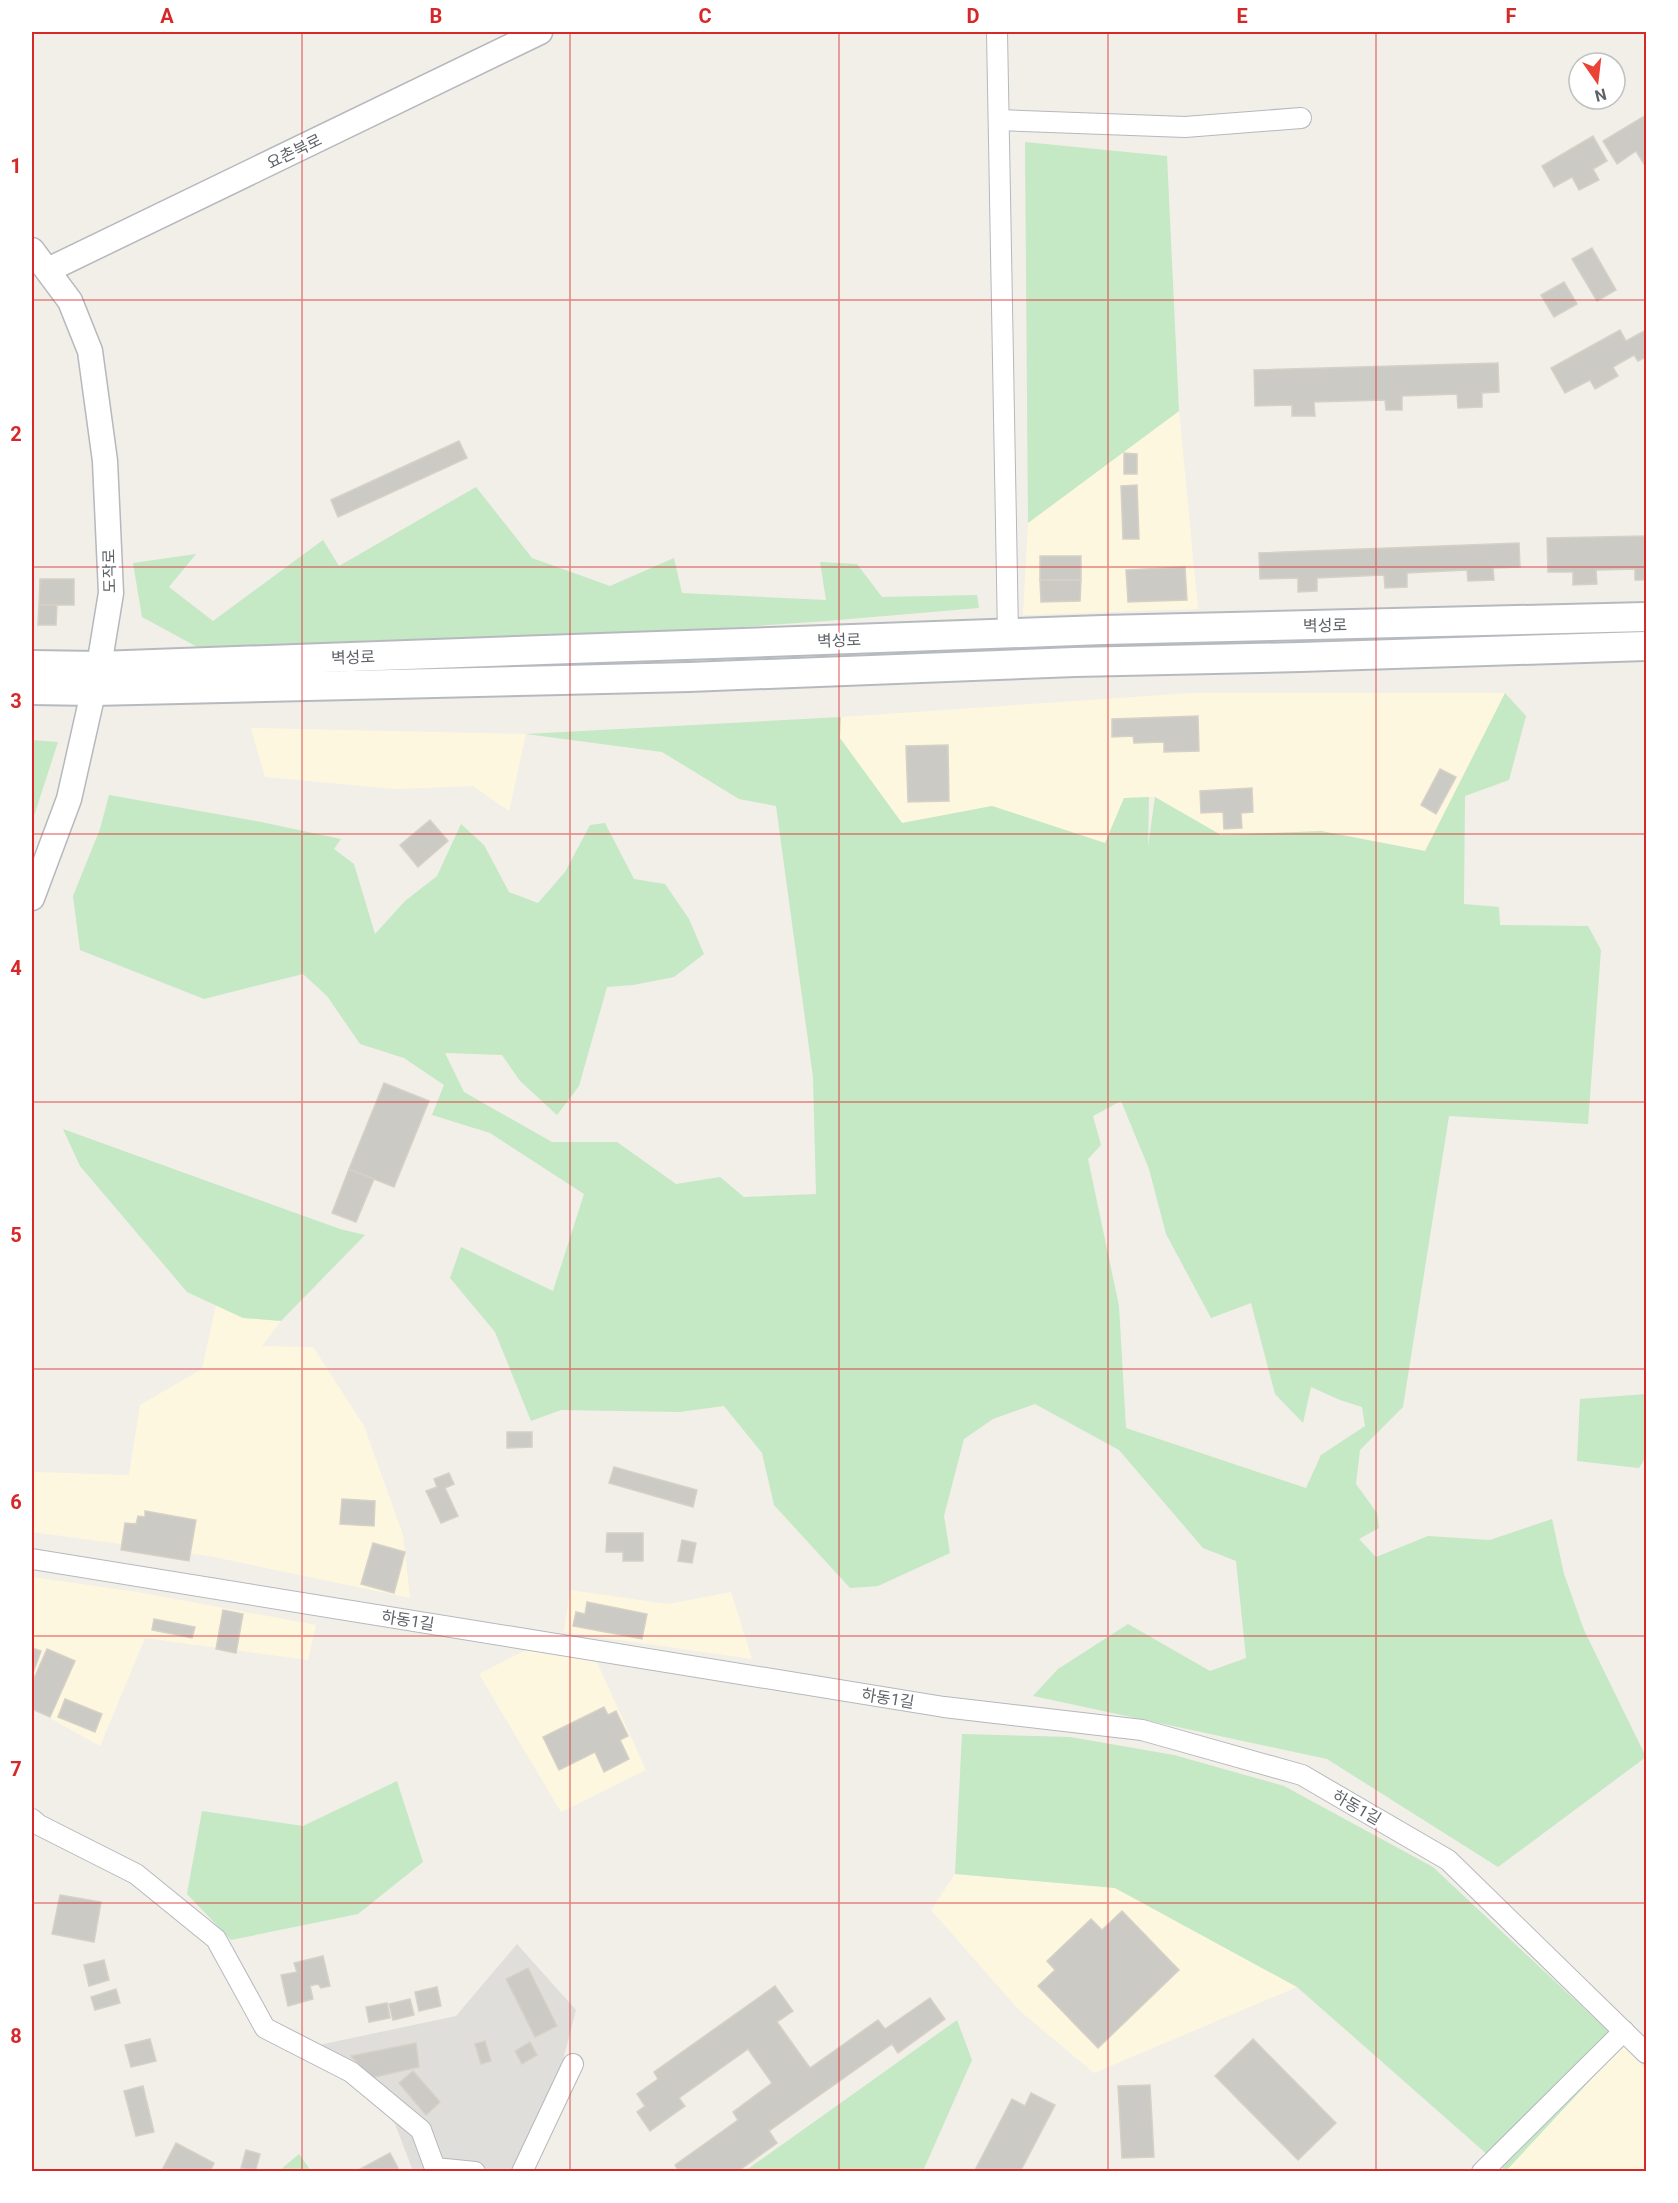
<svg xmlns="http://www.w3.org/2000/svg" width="1678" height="2203" viewBox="0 0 1678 2203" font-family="Roboto,'Noto Sans KR',sans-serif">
<rect width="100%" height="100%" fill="#f1efe8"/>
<g fill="#fef7e0">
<polygon points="1179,411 1198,609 1023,615 1028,523"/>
<polygon points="1192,693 1505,693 1503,705 1426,851 1321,831 1221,835 1155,797 1124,798 1105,843 992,806 902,823 839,738 841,717"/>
<polygon points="251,728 526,734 509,811 473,786 396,789 265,777"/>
<polygon points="216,1305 243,1318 281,1321 262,1346 313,1347 364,1426 403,1535 410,1598 209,1556 32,1532 32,1472 129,1475 140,1405 202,1369"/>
<polygon points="32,1577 137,1592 316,1625 308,1660 145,1638 100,1746 32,1708"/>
<polygon points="570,1590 668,1604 731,1592 752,1659 564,1632"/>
<polygon points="534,1646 595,1658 646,1770 561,1812 479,1674"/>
<polygon points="955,1874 1115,1888 1297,1987 1094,2073 1020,2011 931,1910"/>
<polygon points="1623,2045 1646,2070 1646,2171 1501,2172"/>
</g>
<polygon fill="#e0deda" points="517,1944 576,2010 534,2171 413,2171 395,2124 319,2045 456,2016"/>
<g fill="#c5e8c5" fill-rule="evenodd">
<polygon points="1025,142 1167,156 1179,411 1028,523"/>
<polygon points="476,487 532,558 610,586 674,558 682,593 826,600 820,562 857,564 882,597 977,595 979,608 826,621 615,636 381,640 201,649 142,617 133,563 196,554 169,587 213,621 323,540 339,566"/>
<path d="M1505 693 1526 716 1509 780 1465 796 1464 904 1499 907 1500 925 1588 926 1601 950 1588 1124 1449 1116 1403 1407 1360 1450 1356 1484 1377 1513 1379 1528 1359 1539 1376 1557 1428 1536 1490 1540 1552 1519 1564 1574 1584 1630 1646 1757 1498 1867 1327 1759 1033 1696 1058 1669 1128 1624 1210 1671 1246 1658 1236 1561 1203 1548 1119 1450 1035 1404 993 1419 964 1439 944 1516 950 1553 878 1586 850 1588 774 1505 762 1453 724 1406 679 1412 561 1410 531 1421 495 1332 450 1278 461 1247 553 1291 584 1194 490 1133 432 1115 444 1085 404 1058 360 1044 327 996 303 974 204 999 80 950 73 896 100 829 109 795 261 822 341 839 334 849 354 864 375 934 405 901 437 876 461 824 484 845 509 892 538 903 565 872 590 825 605 823 634 879 665 884 689 919 704 954 674 977 633 985 607 987 579 1086 557 1115 520 1081 502 1055 445 1053 464 1092 552 1142H617L676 1184 720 1177 744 1197 816 1194 813 1077 776 806 739 799 662 752 526 734 841 717 840 738 902 823 992 806 1105 843 1124 798 1149 797 1148 847 1155 797 1221 835 1321 831 1425 851ZM1121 1101 1149 1169 1166 1234 1211 1318 1251 1303 1275 1394 1303 1423 1311 1387 1340 1400 1362 1407 1365 1426 1321 1455 1306 1488 1126 1428 1119 1306 1088 1159 1101 1145 1093 1116Z"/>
<polygon points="32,740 58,742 32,822"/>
<polygon points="63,1129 340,1229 365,1235 281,1321 243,1318 187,1292 80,1166"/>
<polygon points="1646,1394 1646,1457 1639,1468 1577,1461 1580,1399"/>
<polygon points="962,1734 1070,1737 1174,1755 1284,1786 1433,1867 1623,2045 1506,2171 1297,1987 1115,1888 955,1874"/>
<polygon points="397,1781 423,1862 358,1914 231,1940 187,1894 202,1811 303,1826"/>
<polygon points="957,2020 972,2060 923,2171 745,2171"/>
<polygon points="299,2154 311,2171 279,2171"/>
</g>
<g fill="#cccac5" stroke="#d6d1c6" stroke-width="1.5">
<polygon points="1646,115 1646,163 1644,164 1636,151 1617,164 1603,141"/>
<polygon points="1593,136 1607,161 1593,169 1599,180 1579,190 1572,177 1554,187 1542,166"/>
<polygon points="1592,248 1616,290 1597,301 1572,259"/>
<polygon points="1564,282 1577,304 1554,317 1541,295"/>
<polygon points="1620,330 1626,341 1646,330 1646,357 1638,361 1634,355 1613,367 1618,376 1595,389 1590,380 1565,393 1551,368"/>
<polygon points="1498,363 1499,392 1482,393 1482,407 1458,408 1457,394 1402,396 1402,410 1386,410 1385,400 1314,402 1315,416 1292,416 1292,405 1255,406 1254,370"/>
<polygon points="459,441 467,458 338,517 331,500"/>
<polygon points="1124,453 1137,454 1137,474 1124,474"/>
<polygon points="1137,485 1139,539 1123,539 1121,486"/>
<polygon points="1646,536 1646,580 1635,580 1635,569 1596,570 1597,584 1573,585 1573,572 1548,572 1547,538"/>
<polygon points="1519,543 1520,567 1493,568 1494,580 1468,581 1467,570 1407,573 1407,587 1385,588 1384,575 1317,578 1317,591 1298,592 1298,578 1260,579 1259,553"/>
<rect x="1040" y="556" width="41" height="24"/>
<polygon points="1185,567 1187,600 1128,602 1126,570"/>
<polygon points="40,579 74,579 74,605 39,605"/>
<polygon points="1040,580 1081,580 1080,601 1041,602"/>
<polygon points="39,605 57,605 56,625 38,625"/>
<polygon points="1198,716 1199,751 1164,752 1164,742 1134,743 1133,736 1112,737 1112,719"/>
<polygon points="948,745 949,801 908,802 906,746"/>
<polygon points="1440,769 1456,777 1436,814 1421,805"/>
<polygon points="1252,788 1253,812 1241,813 1242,828 1224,829 1223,812 1201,813 1200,791"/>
<polygon points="430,820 448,841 418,867 400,845"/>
<polygon points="384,1083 429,1101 394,1187 349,1169"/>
<polygon points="349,1169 374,1179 356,1222 332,1213"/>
<polygon points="507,1432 532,1432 532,1447 507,1448"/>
<polygon points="614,1467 697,1490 693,1507 609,1483"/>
<polygon points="449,1473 454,1484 445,1488 458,1516 441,1523 426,1491 437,1487 434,1479"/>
<polygon points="342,1499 375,1501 374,1526 340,1524"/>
<polygon points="145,1511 196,1520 189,1561 121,1550 125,1523 136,1524 138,1516 145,1517"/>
<polygon points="607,1533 643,1533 643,1561 623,1561 623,1552 606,1552"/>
<polygon points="682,1540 696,1543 692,1563 678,1561"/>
<polygon points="373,1543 405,1552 394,1593 361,1584"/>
<polygon points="587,1602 647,1614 642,1639 573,1626 576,1612 585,1614"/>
<polygon points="223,1610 243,1614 236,1653 216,1649"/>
<polygon points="154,1619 195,1627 192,1638 152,1630"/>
<polygon points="32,1648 41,1651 32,1676"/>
<polygon points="47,1649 75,1661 50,1717 32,1709 32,1683"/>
<polygon points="65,1699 102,1714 95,1732 58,1717"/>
<polygon points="604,1707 608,1715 616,1711 628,1736 620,1740 629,1759 604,1772 595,1752 559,1770 543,1737"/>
<polygon points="60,1895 101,1902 94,1942 52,1934"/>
<polygon points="1122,1911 1179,1970 1098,2048 1038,1986 1055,1970 1047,1961 1091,1919 1102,1930"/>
<polygon points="323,1956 330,1986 321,1988 318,1984 310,1986 313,1999 288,2006 281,1975 297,1972 294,1963"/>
<polygon points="104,1960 109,1980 89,1986 84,1965"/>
<polygon points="528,1968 557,2026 535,2037 506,1979"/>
<polygon points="775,1986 793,2011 777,2022 810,2068 878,2020 885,2029 930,1998 945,2019 898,2053 892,2044 769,2131 777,2143 737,2172 679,2172 675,2165 738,2120 733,2112 772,2083 748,2049 679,2098 685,2106 650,2131 637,2112 645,2106 637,2094 658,2079 654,2072"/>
<polygon points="437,1987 441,2006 419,2011 415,1992"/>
<polygon points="116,1989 120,2003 95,2010 91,1997"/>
<polygon points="410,1999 414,2015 393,2020 389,2004"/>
<polygon points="387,2003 390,2018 369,2022 366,2007"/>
<polygon points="150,2039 156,2061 131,2067 125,2045"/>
<polygon points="1253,2039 1336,2123 1298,2160 1215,2076"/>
<polygon points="485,2041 491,2061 481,2064 475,2044"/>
<polygon points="530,2042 537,2055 522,2064 515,2051"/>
<polygon points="416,2043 419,2067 371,2078 351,2056"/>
<polygon points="413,2071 440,2102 426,2115 399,2083"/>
<polygon points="1150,2085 1154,2157 1122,2158 1118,2086"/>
<polygon points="143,2086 154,2132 136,2136 124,2091"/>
<polygon points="1031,2093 1055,2105 1020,2172 974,2172 1012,2099 1025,2106"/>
<polygon points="176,2143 214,2163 210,2172 161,2172"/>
<polygon points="246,2150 260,2154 255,2172 241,2168"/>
<polygon points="390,2153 399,2170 361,2172 360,2169"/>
</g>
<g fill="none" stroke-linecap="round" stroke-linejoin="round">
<g stroke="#b5b8bc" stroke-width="22">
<g id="minor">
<polyline points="997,32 1008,634"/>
<polyline points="999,120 1185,127 1301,118"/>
<polyline points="32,1559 944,1707 1142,1730 1302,1775 1448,1860 1646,2053"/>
<polyline points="32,1819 39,1825 136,1874 216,1939 265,2028 351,2072 421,2130 435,2168 475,2172"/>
<polyline points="522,2172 573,2064"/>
<polyline points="1482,2172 1624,2031"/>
</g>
</g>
<g stroke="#b5b8bc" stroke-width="27">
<g id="tertiary">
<polyline points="32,250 70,301 90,351 105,461 111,593 99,666 69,799 32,898"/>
<polyline points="48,270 540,32"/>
</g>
</g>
<g stroke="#b6babf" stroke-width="32">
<g id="secondary">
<polyline points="32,665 99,666 1103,630 1646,617"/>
<polyline points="32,690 93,691 689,677 1075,662 1300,657 1646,646"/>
</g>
</g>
<use href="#minor" stroke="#fff" stroke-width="20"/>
<use href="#tertiary" stroke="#fff" stroke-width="24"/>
<use href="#secondary" stroke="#fff" stroke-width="28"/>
</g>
<path fill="none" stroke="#d62828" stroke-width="1.5" stroke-opacity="0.55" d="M302 32V2172M570 32V2172M839 32V2172M1108 32V2172M1376 32V2172M32 300H1646M32 567H1646M32 834H1646M32 1102H1646M32 1369H1646M32 1636H1646M32 1903H1646"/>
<g text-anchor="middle" stroke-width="4.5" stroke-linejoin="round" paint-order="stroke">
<g font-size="16" fill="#5f6368" stroke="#fff">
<text transform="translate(294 151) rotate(-26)" y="6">요촌북로</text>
<text transform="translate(109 571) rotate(-91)" y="6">도작로</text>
<text transform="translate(1325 625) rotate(-1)" y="6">벽성로</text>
<text transform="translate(839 640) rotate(-2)" y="6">벽성로</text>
<text transform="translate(353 657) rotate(-2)" y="6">벽성로</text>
<text transform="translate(408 1620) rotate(9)" y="6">하동1길</text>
<text transform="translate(888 1698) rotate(9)" y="6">하동1길</text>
<text transform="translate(1357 1807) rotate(30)" y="6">하동1길</text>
</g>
</g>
<rect width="1678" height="2203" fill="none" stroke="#ffffff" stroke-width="66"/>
<g transform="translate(1597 81) rotate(166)"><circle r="28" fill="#ffffff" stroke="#bfc1c3" stroke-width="1.5"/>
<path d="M0-4.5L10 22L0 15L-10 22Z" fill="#ea4335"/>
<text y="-9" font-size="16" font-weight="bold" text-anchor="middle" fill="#5f6368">N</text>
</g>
<rect x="33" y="33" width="1612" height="2137" fill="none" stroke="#d62828" stroke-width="2"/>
<g font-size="20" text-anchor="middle" font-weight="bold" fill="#d62828">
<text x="167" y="23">A</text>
<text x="436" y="23">B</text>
<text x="705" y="23">C</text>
<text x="973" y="23">D</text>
<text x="1242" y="23">E</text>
<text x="1511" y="23">F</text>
<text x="16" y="173">1</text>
<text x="16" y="441">2</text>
<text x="16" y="708">3</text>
<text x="16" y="975">4</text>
<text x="16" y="1242">5</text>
<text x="16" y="1509">6</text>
<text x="16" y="1776">7</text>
<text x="16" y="2043">8</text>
</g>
</svg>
